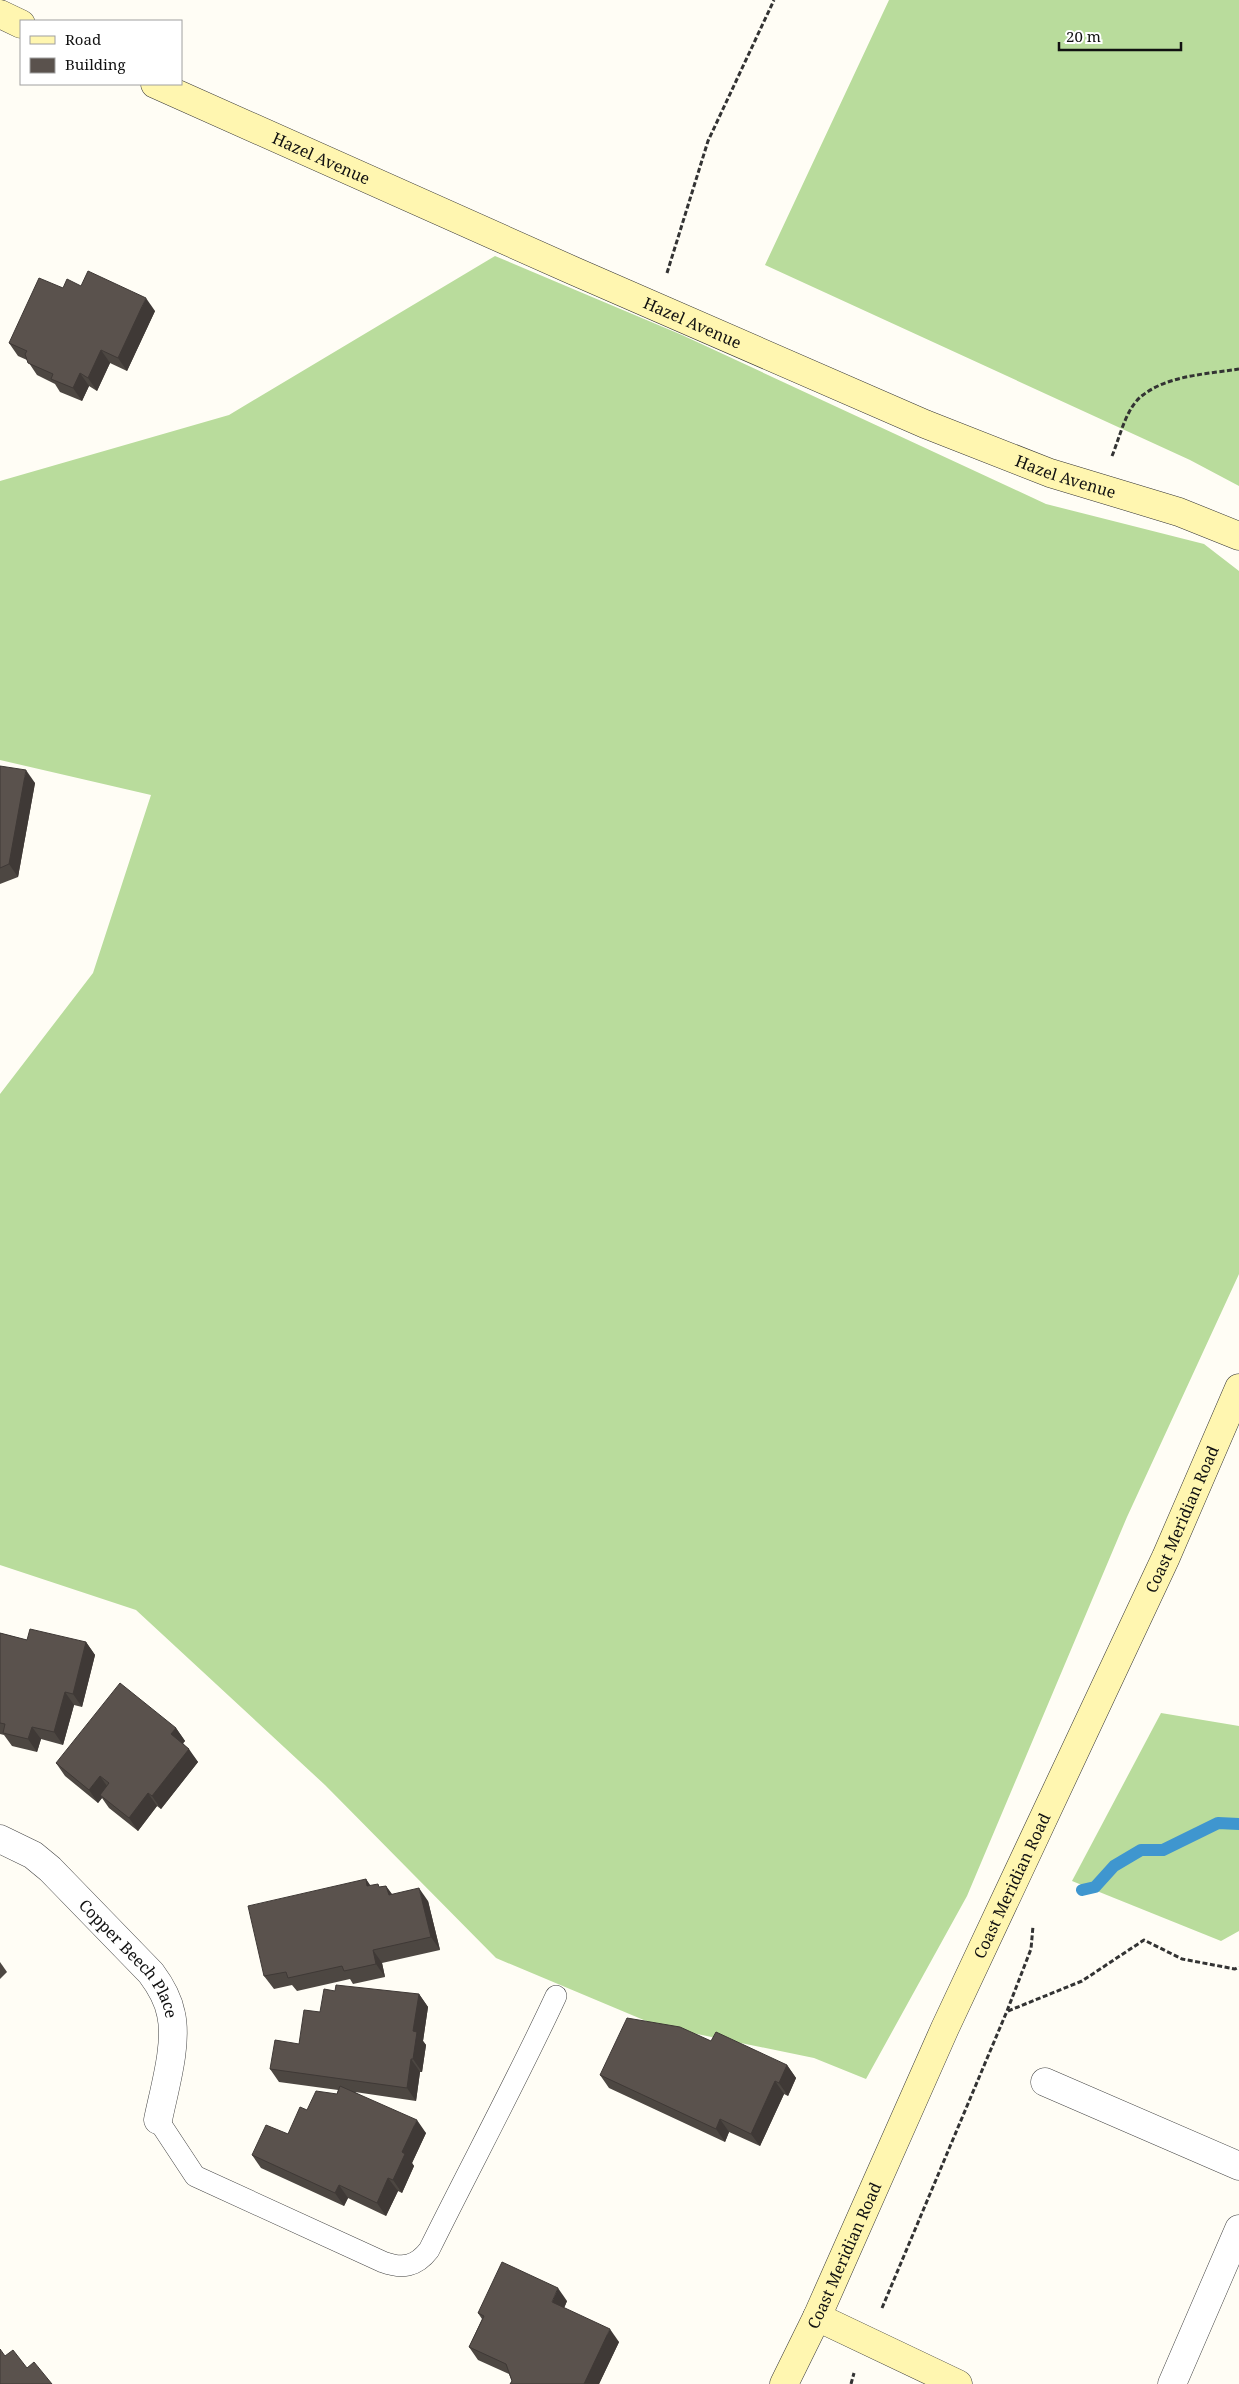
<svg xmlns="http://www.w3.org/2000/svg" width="1239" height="2384" viewBox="0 0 1239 2384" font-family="'Noto Serif',serif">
<rect width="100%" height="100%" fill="#fffdf5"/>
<g fill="#b9dc9c">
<polygon points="889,0 1239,0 1239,486 1190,460 765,265"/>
<polygon points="495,256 682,335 1046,504 1204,544 1239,571 1239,1274 1127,1517 967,1896 866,2079 814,2058 658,2026 496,1958 325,1785 136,1610 0,1565 0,1094 93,973 151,795 0,760 0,481 229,415"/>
<polygon points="1161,1713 1239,1726 1239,1931 1221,1941 1072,1881"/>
</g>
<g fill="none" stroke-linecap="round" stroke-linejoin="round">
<polyline stroke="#3f96cf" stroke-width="12" points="1082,1890 1095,1887 1114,1866 1141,1850 1163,1850 1218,1823 1239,1824"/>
<g stroke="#444" stroke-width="22">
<path id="lane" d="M158 2120 195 2176 383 2262C402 2269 416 2267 429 2250 471 2165 516 2082 556 1996"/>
</g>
<g stroke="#444" stroke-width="29">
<g id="street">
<path id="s1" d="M0 1839 33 1855 50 1869 151 1973C160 1985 168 1998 171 2014 178 2044 164 2090 158 2120"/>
<polyline points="1045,2082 1239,2166"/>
<polyline points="1172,2384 1239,2229"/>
</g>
</g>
<g stroke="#333" stroke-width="29">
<g id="secondary">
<polyline points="0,14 21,24"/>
<path id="s2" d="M155 84 574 271 925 424 1050 473 1179 512 1239 536"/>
<polyline points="817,2317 958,2384"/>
<path id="s3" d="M784 2384 817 2317 945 2028 1166 1557 1239 1388"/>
</g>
</g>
<g stroke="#333" stroke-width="3" stroke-dasharray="5 2.5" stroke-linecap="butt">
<polyline points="667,273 708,141 774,0"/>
<path d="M1112 456C1120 437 1126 407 1143 395 1169 375 1208 374 1239 369"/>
<polyline points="1008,2011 1082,1981 1144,1940 1182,1959 1235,1969 1239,1967"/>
<polyline points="882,2308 1007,2011 1031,1949 1033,1926"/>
<polyline points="851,2384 854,2373"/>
</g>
<use href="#lane" stroke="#fff" stroke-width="21"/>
<use href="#street" stroke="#fff" stroke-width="28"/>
<use href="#secondary" stroke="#fff6b0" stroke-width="28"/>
</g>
<g fill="#4d4742">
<polygon points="81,286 155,311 127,371 110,363 97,391 89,386 82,401 60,392 55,384 37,375 27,360 18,356 9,343 63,288"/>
<polygon points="0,766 35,783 18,877 0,884"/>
<polygon points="0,1633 27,1640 86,1642 95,1655 82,1707 74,1705 63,1745 41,1739 37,1752 12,1746 4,1735 0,1734"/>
<polygon points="176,1728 185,1741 183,1743 198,1762 161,1809 157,1806 138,1831 109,1808 102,1798 98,1803 65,1776 56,1763"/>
<polygon points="366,1879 370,1886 380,1887 386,1886 392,1894 428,1901 440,1950 382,1963 385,1977 353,1984 350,1979 297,1991 292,1985 274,1989 264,1976"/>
<polygon points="0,1962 7,1972 0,1979"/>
<polygon points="335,1991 419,1994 428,2007 423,2041 426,2045 422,2072 420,2072 416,2101 355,2092 426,2133 412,2163 414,2166 402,2193 398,2191 386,2216 348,2198 344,2206 261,2168 252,2155 288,2134 307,2110 337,2094 338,2090 279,2082 270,2069 299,2044"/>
<polygon points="787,2065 796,2078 788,2096 784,2094 760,2146 729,2132 725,2142 609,2088 600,2075"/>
<polygon points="567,2301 564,2308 619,2342 599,2384 510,2384 512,2381 509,2374 478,2360 469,2347 482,2319 478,2313"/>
</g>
<g fill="#3f3936">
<polygon points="146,298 155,311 127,371 118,358"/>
<polygon points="101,350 110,363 97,391 88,378"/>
<polygon points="80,373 89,386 82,401 73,388"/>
<polygon points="26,770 35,783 18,877 9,864"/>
<polygon points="86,1642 95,1655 82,1707 73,1694"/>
<polygon points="65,1692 74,1705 63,1745 54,1732"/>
<polygon points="32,1727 41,1739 37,1752 28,1739"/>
<polygon points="176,1728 185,1741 180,1747 171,1734"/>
<polygon points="189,1749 198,1762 161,1809 152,1796"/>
<polygon points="100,1776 109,1789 100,1795 102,1798 98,1803 89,1790"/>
<polygon points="148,1793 157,1806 138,1831 129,1818"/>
<polygon points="366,1879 375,1892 367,1886"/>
<polygon points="386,1886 395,1899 389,1895"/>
<polygon points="419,1888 428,1901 440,1950 431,1937"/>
<polygon points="373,1950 382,1963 385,1977 376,1964"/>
<polygon points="419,1994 428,2007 423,2041 426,2045 422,2072 413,2059 413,2031"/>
<polygon points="411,2059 420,2072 416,2101 407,2088"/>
<polygon points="787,2065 796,2078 788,2096 779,2083"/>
<polygon points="775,2081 784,2094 760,2146 751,2134"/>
<polygon points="720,2119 729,2132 725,2142 716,2129"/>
<polygon points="417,2120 426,2133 412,2163 414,2166 402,2193 393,2180 402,2152"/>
<polygon points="388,2178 398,2191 386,2216 377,2203"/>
<polygon points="339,2185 348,2198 344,2206 335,2193"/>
<polygon points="558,2288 567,2301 561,2315 552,2302"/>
<polygon points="610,2329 619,2342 599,2384 584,2384"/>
</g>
<g fill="#5a524d" stroke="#3f3936">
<polygon points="88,271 146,298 118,358 101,350 88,378 80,373 73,388 51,379 53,374 28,363 25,354 27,351 9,343 39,278 63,288 67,279 81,286"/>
<polygon points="0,766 26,770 9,864 0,868"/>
<polygon points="30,1629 86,1642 73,1694 65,1692 54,1732 32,1727 28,1739 3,1733 5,1724 0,1723 0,1633 27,1640"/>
<polygon points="120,1683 176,1728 171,1734 189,1749 152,1796 148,1793 129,1818 100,1795 109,1783 100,1776 89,1790 56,1763"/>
<polygon points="366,1879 367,1886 378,1884 379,1887 386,1886 389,1895 419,1888 431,1937 373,1950 376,1964 344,1971 342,1966 288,1978 286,1972 264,1976 248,1906"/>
<polygon points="336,1985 419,1994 413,2031 417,2032 413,2059 411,2059 407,2088 270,2069 275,2040 299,2044 304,2010 320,2012 324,1989 335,1991"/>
<polygon points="627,2018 680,2027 711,2041 716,2032 787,2065 779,2083 775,2081 751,2134 720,2119 716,2129 600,2075"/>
<polygon points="340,2086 417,2120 402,2152 405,2154 393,2180 388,2178 377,2203 339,2185 335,2193 252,2155 266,2125 288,2134 300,2107 307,2110 316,2091 337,2094"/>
<polygon points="502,2262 558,2288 552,2302 610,2329 584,2384 510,2384 512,2381 506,2364 469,2347 484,2316 478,2313"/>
<polygon points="0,2349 5,2356 13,2350 27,2368 34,2362 52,2384 0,2384"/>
</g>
<g text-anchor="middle" stroke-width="5" stroke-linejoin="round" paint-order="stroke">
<g font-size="16" fill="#111" stroke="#fff">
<text dy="6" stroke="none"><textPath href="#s2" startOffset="182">Hazel Avenue</textPath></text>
<text dy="6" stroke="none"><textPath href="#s2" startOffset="588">Hazel Avenue</textPath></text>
<text dy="6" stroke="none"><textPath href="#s2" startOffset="992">Hazel Avenue</textPath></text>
<text dy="6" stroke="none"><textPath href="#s3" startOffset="952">Coast Meridian Road</textPath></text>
<text dy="6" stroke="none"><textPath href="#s3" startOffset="548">Coast Meridian Road</textPath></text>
<text dy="6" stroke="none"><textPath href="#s1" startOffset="179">Copper Beech Place</textPath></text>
<text dy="6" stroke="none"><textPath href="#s3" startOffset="142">Coast Meridian Road</textPath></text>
</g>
</g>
<rect x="20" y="20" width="162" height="65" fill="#ffffff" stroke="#a0a0a0"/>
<rect x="30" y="36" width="25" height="8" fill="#fff6b0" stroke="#a0a0a0"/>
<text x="65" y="45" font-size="15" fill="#111111">Road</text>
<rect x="30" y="58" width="25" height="15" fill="#5a524d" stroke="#a0a0a0"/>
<text x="65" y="70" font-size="15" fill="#111111">Building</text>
<path d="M1059 42v8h122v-8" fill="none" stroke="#111111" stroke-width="2.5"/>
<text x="1066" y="42" font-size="15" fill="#111111" stroke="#ffffff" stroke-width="4" paint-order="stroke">20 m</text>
</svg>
